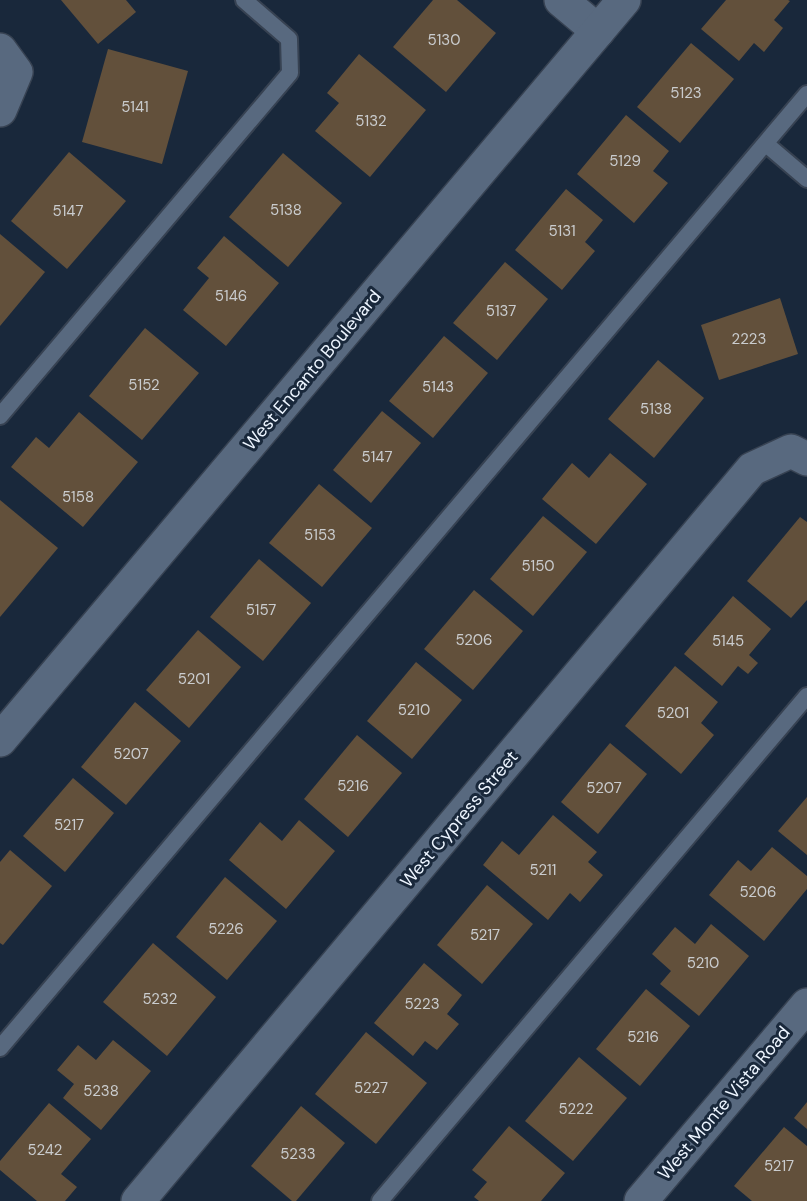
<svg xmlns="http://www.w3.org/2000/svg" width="807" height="1201" viewBox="0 0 807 1201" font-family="'DM Sans',sans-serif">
<rect width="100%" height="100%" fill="#19283b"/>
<g fill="#62503b">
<polygon points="61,0 126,0 136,12 98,44"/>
<polygon points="433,0 457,0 496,33 446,92 393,47"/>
<polygon points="726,0 788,0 790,1 774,20 783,28 764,52 754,43 739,61 701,29"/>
<polygon points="691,43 734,79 680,143 637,107"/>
<polygon points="108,49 188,71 162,164 82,142"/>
<polygon points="359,54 426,110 370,177 315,131 339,103 327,93"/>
<polygon points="626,115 669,151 653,171 668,183 634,223 577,174"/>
<polygon points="69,152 126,201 67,269 11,221"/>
<polygon points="283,153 342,203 288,267 229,217"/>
<polygon points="566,189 603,220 585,242 595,251 562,290 515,250"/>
<polygon points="0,234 45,272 0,326"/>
<polygon points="224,236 279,283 226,346 183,310 209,278 197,268"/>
<polygon points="505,262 548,299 497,360 453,323"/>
<polygon points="780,298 798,354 719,380 701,325"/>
<polygon points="145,328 199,373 142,440 89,396"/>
<polygon points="444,336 488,373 433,438 389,401"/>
<polygon points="658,360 704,398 654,458 608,419"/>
<polygon points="382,411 421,443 371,503 333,470"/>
<polygon points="79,412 138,462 83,527 11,467 36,437 49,448"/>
<polygon points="610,453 647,484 596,544 542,499 572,463 589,478"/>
<polygon points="319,484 372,528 322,587 269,543"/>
<polygon points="0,500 58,548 0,617"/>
<polygon points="543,516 587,552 533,616 490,579"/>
<polygon points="800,517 807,522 807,600 791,618 747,581"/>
<polygon points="259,559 311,603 263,661 210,617"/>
<polygon points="474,590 523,631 473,690 424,649"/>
<polygon points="733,596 771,629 749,655 758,663 748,674 738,666 722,686 684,654"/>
<polygon points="198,630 241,667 189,728 146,690"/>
<polygon points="416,662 462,700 412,759 367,721"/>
<polygon points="675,666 718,702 701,723 714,735 681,774 625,726"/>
<polygon points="135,702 181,741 126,805 81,767"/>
<polygon points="357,735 402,773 348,837 304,799"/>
<polygon points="610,743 647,774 598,834 561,802"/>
<polygon points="73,778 114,813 65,872 23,836"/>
<polygon points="807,797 807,855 778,831"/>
<polygon points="553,815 597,852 588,862 603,875 580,902 570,893 548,920 483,865 502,841 519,855"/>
<polygon points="299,820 335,851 286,909 229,860 260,822 282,841"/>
<polygon points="772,847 807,876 807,889 764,941 709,895 738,860 751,871"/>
<polygon points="10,850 52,886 3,945 0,943 0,862"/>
<polygon points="225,877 277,921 227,980 176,937"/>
<polygon points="487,885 533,924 482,984 437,945"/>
<polygon points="711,924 749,956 699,1016 660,984 671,971 652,954 675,927 695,944"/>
<polygon points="153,943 216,997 167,1056 103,1002"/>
<polygon points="424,963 462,995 447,1014 459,1024 437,1050 425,1041 413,1056 374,1023"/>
<polygon points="646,989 690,1026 640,1086 596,1049"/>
<polygon points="366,1032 427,1083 376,1144 315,1094"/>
<polygon points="113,1040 151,1071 101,1130 63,1098 74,1084 57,1070 78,1045 96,1060"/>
<polygon points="579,1057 627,1098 573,1161 525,1121"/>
<polygon points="807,1102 807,1129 794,1118"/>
<polygon points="49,1103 91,1139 61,1174 77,1187 65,1201 37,1201 0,1170 0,1161"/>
<polygon points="301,1106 345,1143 296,1201 292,1201 251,1166"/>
<polygon points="509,1126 565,1173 541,1201 479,1201 474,1197 487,1182 472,1170"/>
<polygon points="784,1127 807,1146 807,1201 752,1201 734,1186"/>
</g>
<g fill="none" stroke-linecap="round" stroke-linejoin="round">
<g stroke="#374252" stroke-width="20">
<g id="service">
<polyline points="766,144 807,179"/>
<polyline points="0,416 290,73 289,39 244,0"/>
<polyline points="0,1048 807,94"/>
<polyline points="380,1201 807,696"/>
</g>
</g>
<g stroke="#374252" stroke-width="36">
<g id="minor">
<polyline points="561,0 598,31"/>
<polyline points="0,50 16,72 0,110"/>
<polyline points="138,1201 752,469 791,451 807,459"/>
<polyline points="641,1201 807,1005"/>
</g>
</g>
<g stroke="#374252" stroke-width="36">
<polyline id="tertiary" points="0,740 624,0"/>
</g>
<use href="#service" stroke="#58697f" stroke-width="16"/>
<use href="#minor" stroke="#58697f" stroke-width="33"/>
<use href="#tertiary" stroke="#58697f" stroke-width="33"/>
</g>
<g text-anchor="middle" stroke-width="6" stroke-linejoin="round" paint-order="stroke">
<g font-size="15" fill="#caccce">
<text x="444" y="45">5130</text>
<text x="686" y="98">5123</text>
<text x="135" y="112">5141</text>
<text x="371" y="126">5132</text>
<text x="625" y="166">5129</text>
<text x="286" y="215">5138</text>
<text x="68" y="216">5147</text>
<text x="562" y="236">5131</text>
<text x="231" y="301">5146</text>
<text x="501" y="316">5137</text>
<text x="749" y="344">2223</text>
<text x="144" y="390">5152</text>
<text x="438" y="392">5143</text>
<text x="656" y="414">5138</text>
<text x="377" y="462">5147</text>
<text x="78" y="502">5158</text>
<text x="320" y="540">5153</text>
<text x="538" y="571">5150</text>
<text x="261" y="615">5157</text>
<text x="474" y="645">5206</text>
<text x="728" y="646">5145</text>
<text x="194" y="684">5201</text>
<text x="414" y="715">5210</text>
<text x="673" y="718">5201</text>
<text x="131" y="759">5207</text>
<text x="353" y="791">5216</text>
<text x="604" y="793">5207</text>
<text x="69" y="830">5217</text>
<text x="543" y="875">5211</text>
<text x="758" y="897">5206</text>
<text x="226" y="934">5226</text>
<text x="485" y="940">5217</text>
<text x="703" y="968">5210</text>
<text x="160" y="1004">5232</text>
<text x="422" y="1009">5223</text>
<text x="643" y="1042">5216</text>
<text x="371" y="1093">5227</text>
<text x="101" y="1096">5238</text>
<text x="576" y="1114">5222</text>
<text x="45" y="1155">5242</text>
<text x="298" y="1159">5233</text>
<text x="779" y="1171">5217</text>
</g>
<g font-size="18" fill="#edf5ff" stroke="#19283b">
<text transform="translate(312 370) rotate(-50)" y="6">West Encanto Boulevard</text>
<text transform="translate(459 819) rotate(-50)" y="6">West Cypress Street</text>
<text transform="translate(724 1103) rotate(-50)" y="6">West Monte Vista Road</text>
</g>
</g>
</svg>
